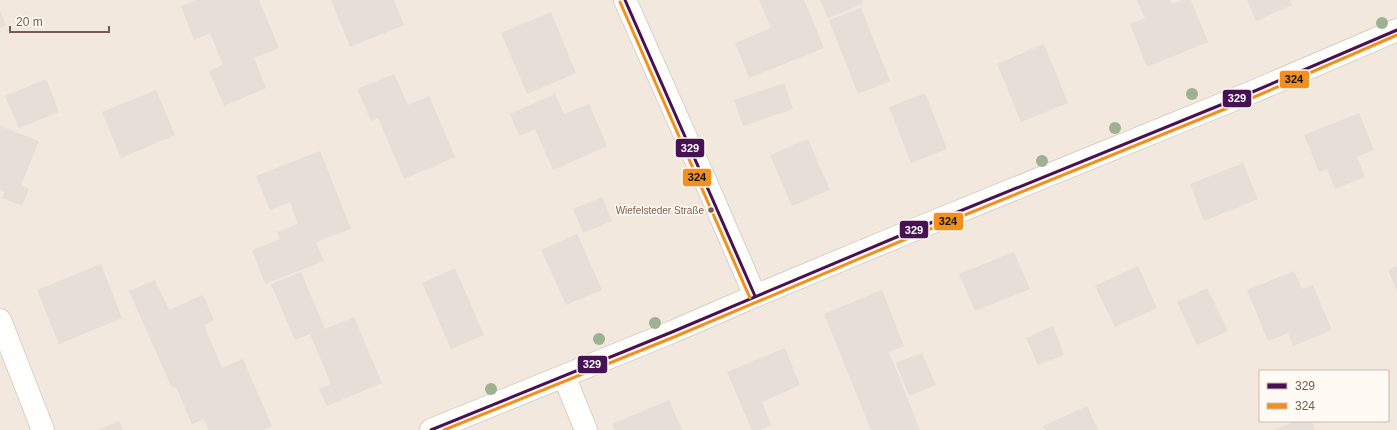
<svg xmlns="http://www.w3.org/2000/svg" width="1397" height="430" viewBox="0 0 1397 430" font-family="Helvetica,sans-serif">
<rect width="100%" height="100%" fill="#f9f5f0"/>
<path fill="#f2e8de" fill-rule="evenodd" d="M0 0H1397V430H0ZM1260 371H1388V421H1260Z"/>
<g fill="#e6ded7">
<polygon points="197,0 259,0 279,48 254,58 266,88 224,106 209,71 223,65 210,33 194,40 181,6"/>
<polygon points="331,0 394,0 404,25 350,47"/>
<polygon points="759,0 804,0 824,48 749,78 735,43 771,28"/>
<polygon points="820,0 861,0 863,4 828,18"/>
<polygon points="1137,0 1170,0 1172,4 1182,0 1191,0 1208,42 1147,67 1130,24 1145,18"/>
<polygon points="1247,0 1290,0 1292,5 1256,21"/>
<polygon points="861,8 890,81 858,94 829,20"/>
<polygon points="0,10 6,25 0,28"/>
<polygon points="551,12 576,73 527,94 501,33"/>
<polygon points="1044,44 1068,103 1021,122 997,64"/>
<polygon points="394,74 408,105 429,96 455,157 404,179 378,118 371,121 357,89"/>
<polygon points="46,79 59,112 19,128 5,96"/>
<polygon points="784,83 793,109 743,126 734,100"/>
<polygon points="156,90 175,135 121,158 102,112"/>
<polygon points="925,93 947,149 911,163 889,107"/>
<polygon points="555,94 564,114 589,104 607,146 553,170 535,129 519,136 510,114"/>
<polygon points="1359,113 1374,150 1357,157 1365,177 1335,189 1327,169 1319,172 1304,135"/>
<polygon points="0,126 39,141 21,185 29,189 22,206 2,198 5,192 0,190"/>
<polygon points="808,139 830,190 792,206 770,155"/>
<polygon points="320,151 351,229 316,242 324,261 265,284 252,250 280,239 277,232 298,224 290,202 270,210 256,176"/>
<polygon points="1243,163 1258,199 1204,221 1190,184"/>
<polygon points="602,197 612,221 583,233 573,209"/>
<polygon points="577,234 602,290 566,305 541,250"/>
<polygon points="1014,252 1030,289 975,311 959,274"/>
<polygon points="101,264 122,318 59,344 37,290"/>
<polygon points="1138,266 1157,308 1115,327 1095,286"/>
<polygon points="1397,266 1397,292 1388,270"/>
<polygon points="455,268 484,335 451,349 422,283"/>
<polygon points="1294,271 1302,289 1313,285 1332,330 1293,346 1288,333 1268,341 1247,290"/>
<polygon points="301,272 325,329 354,317 382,383 327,406 319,389 331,384 310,334 295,340 271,284"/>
<polygon points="155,280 169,310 203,295 214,320 204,325 222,368 243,359 272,426 263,430 209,430 204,419 192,424 176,387 172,388 129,291"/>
<polygon points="1207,288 1228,331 1197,345 1177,302"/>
<polygon points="882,290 904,346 889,352 920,430 871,430 824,314"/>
<polygon points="1053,326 1064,355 1038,365 1026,338"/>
<polygon points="785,348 800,385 762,402 771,425 760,430 752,430 727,372"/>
<polygon points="922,353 936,385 909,396 896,363"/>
<polygon points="669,400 682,430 614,430 612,424"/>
<polygon points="1087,406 1098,430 1045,430 1043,426"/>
<polygon points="119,421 123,430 98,430"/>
<polygon points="1296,421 1312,421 1315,430 1274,430"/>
</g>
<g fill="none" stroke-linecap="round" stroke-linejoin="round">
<g stroke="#d7d1cb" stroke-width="24">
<g id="minor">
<polyline points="625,0 708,187 755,296"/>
<polyline points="0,320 43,430"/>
<polyline points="564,376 586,430"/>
<polyline points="431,430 672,332 755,296 911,231 1250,93 1397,30"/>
</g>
</g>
<use href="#minor" stroke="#fefefd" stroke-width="22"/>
<g stroke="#fffaf3" stroke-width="6">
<g id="bus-1">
<polyline points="625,0 755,296"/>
<polyline points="431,430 672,332 911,231 1250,93 1397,30"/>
</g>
</g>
<g stroke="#fffaf3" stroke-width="6">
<g id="bus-2">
<polyline points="620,2 750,298"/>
<polyline points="444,430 674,337 913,236 1252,98 1397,35"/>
</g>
</g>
<use href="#bus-1" stroke="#461254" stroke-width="3"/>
<use href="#bus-2" stroke="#f1901f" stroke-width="3"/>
</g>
<g fill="#9eb190">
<circle cx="1382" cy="23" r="6"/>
<circle cx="1192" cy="94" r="6"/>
<circle cx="1115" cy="128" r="6"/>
<circle cx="1042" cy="161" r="6"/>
<circle cx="655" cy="323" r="6"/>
<circle cx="599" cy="339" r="6"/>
<circle cx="491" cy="389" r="6"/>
</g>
<circle fill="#7a5c4d" stroke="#fffaf3" stroke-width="1.5" cx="711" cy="210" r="3.5"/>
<g text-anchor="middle" stroke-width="3" stroke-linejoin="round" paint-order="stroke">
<g font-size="10" fill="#7a5c4d" stroke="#fffaf3" text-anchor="end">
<text x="704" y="214">Wiefelsteder Straße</text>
</g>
</g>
<g stroke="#fffaf3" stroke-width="1.5">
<rect x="1279" y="70" width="31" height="19" rx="4" fill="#f1901f"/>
<rect x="1222" y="89" width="30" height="19" rx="4" fill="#461254"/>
<rect x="675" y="138" width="30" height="20" rx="4" fill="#461254"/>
<rect x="682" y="168" width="30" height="19" rx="4" fill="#f1901f"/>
<rect x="933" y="212" width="31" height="19" rx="4" fill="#f1901f"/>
<rect x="899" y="220" width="30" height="19" rx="4" fill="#461254"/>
<rect x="577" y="355" width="31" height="19" rx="4" fill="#461254"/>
</g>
<g font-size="11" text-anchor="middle" font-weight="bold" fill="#fff">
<text x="1237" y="102">329</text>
<text x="690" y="152">329</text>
<text x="914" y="234">329</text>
<text x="592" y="368">329</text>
</g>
<g font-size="11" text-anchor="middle" font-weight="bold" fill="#111">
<text x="1294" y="83">324</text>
<text x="697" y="181">324</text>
<text x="948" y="225">324</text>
</g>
<rect x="1259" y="370" width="130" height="52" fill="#fffaf3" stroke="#cabbb1"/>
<rect x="1267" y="383" width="20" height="6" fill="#461254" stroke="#cabbb1"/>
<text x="1295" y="390" font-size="12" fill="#7a5c4d">329</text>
<rect x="1267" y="403" width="20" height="6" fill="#f1901f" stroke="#cabbb1"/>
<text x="1295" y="410" font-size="12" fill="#7a5c4d">324</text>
<path d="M10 26v6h99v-6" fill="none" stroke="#7a5c4d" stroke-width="2"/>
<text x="16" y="26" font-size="12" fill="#7a5c4d" stroke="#fffaf3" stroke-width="3" paint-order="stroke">20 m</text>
</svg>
